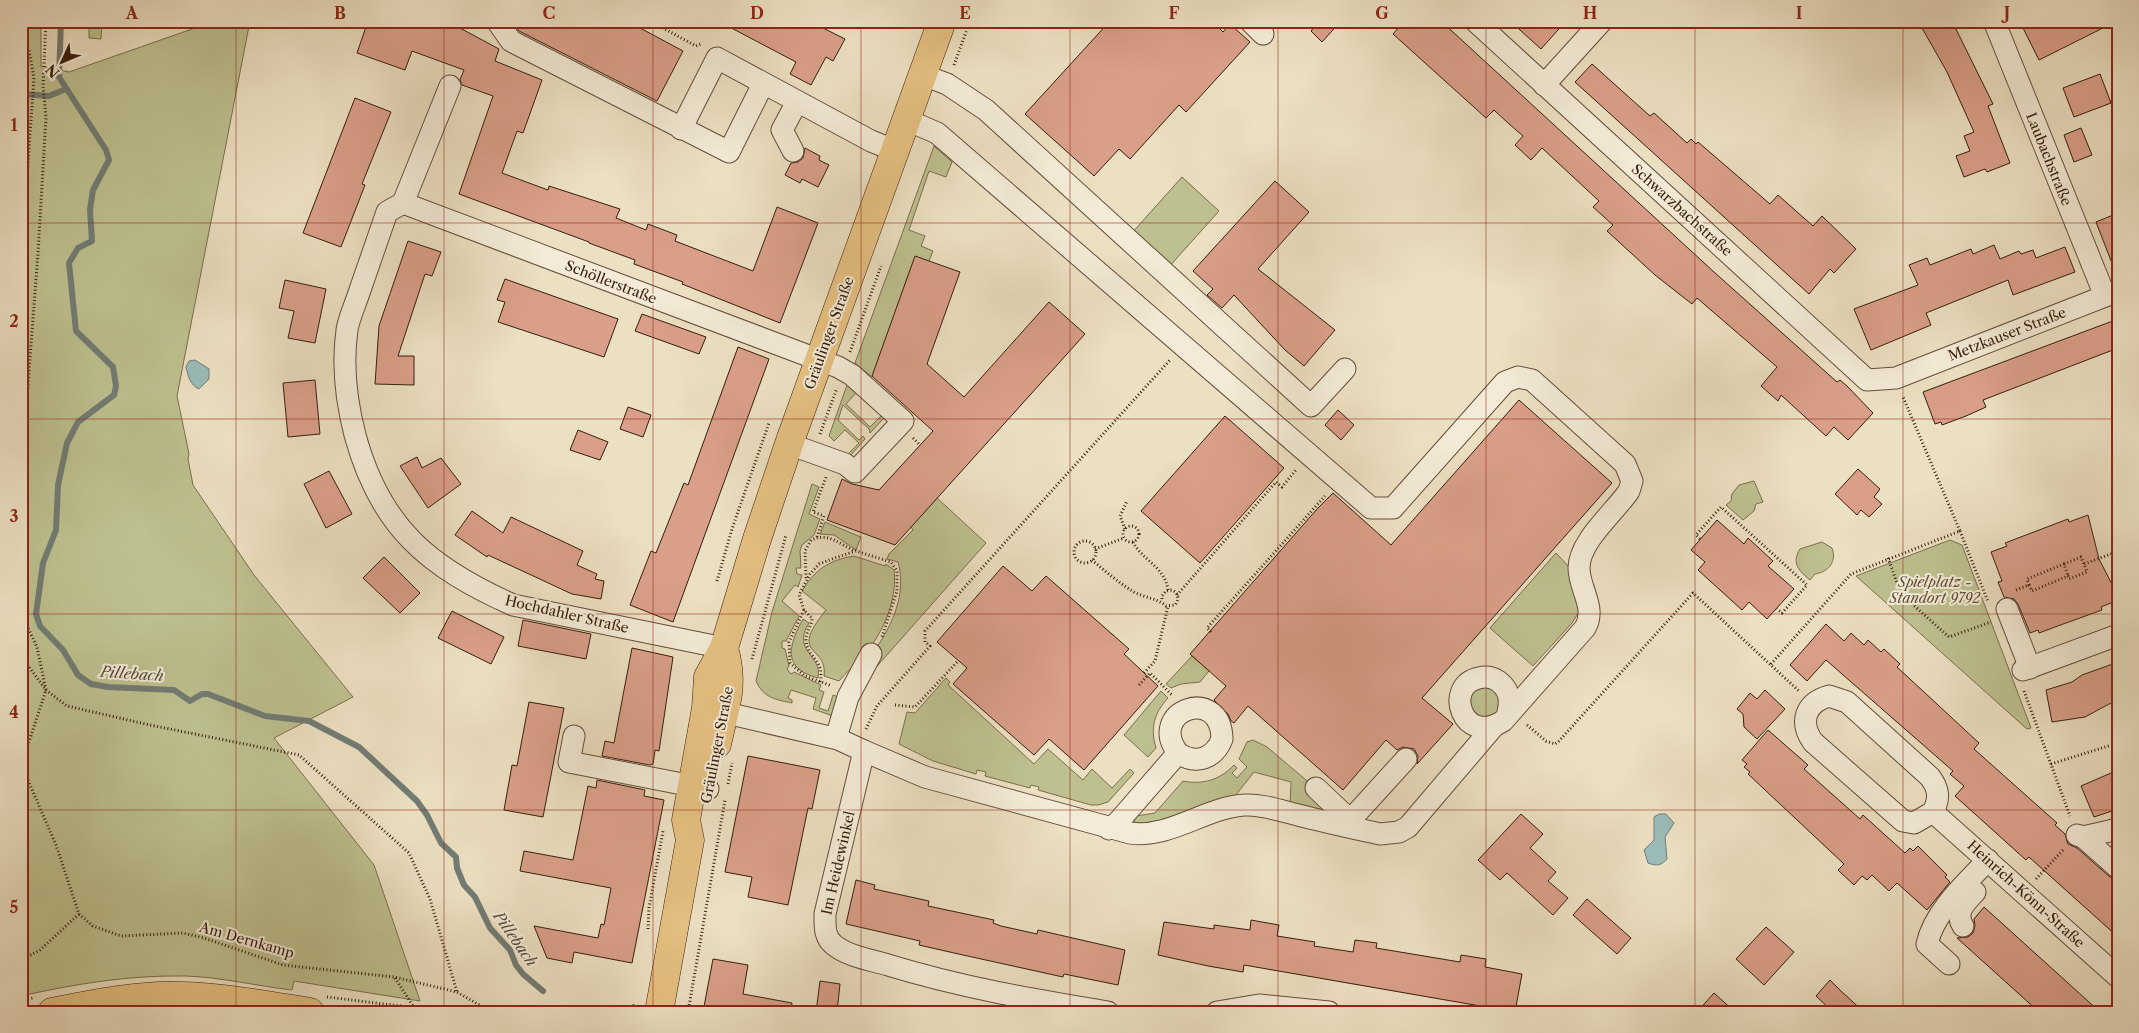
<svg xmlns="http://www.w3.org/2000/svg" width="2139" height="1033" viewBox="0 0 2139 1033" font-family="'Libre Caslon Text',serif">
<rect width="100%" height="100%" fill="#ece0c2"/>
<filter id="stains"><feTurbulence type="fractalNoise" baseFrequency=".004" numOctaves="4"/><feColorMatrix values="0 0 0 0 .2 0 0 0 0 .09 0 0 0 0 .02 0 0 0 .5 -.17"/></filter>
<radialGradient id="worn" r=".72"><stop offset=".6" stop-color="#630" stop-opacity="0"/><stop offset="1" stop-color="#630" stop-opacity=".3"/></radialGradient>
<g fill="#bec08f" stroke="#7a6e4e">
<path d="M21 21H41V66L69 72 215 21H250L177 396 189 454 188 459 193 485 254 575 353 697 274 738 374 865 420 1001 294 981 292 990C257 986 220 977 185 976 129 975 75 984 21 996V158C25 112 21 67 21 21Z"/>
<polygon points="89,21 102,21 101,39 89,38"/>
<polygon points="934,146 952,162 946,177 929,171 909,230 925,236 921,246 933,251 929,261 915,257 872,377 855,363"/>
<polygon points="1182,177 1219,211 1168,268 1131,234"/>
<polygon points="847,385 856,393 846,404 870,427 881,416 884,418 870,433 869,429 843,405 838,420 859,440 863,436 865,439 850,456 848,454 859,443 845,430 834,441 829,436"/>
<polygon points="1754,481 1763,502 1756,504 1754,511 1743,520 1726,505 1731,501 1732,494 1739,485"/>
<path d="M812 484 819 487 809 514 820 519 814 535 802 545 800 551 801 568H796L797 574 802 575 798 587 795 585 782 601 799 616 786 641H782V648L785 649 789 666 787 669 791 674 794 672 821 685 819 690 824 692 819 708 828 711 833 695 838 697C868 660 912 613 898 562L887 559 889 554 913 530 911 527 937 498 986 543 833 716 813 709 816 698 791 690 788 698 792 700V703C774 699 764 698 756 681L772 612Z"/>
<polygon points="825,522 861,537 856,550 834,535 820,534"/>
<polygon points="1950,540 1962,545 2031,728 2027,729 1856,576"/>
<path d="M1822 542 1832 548C1837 561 1829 572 1815 574L1810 580C1799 571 1791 563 1800 549Z"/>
<polygon points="1556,553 1570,568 1582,607 1572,623 1533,666 1490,628"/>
<path d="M854 556 885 566 886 564 894 570C898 601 881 637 861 659 854 667 846 672 839 681L824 676C828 644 787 658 826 610L802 591C815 569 830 560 854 556Z"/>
<path d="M803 619 809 623C791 652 823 654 818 678 781 668 789 645 803 619Z"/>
<polygon points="1192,656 1209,671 1200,682 1181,684 1171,688 1166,684"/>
<polygon points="946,678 950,682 948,685 1034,764 1048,749 1083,780 1092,769 1112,788 1130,769 1134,773 1108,802 1098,805 1091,805 1038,790 1039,787 1031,785 1030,788 985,776 986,772 977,770 976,774 933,761 899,744 907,712 915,713"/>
<polygon points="1490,687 1500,697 1498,711 1491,718 1476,717 1468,700 1476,688"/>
<path d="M1161 691 1168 698C1154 713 1150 728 1156 748L1148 757 1124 735Z"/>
<path d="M1253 740 1267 747 1312 785 1325 811 1290 807 1291 782 1254 772 1235 796 1152 824 1134 823 1136 816 1155 813 1183 781C1203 785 1220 780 1234 765L1237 768 1232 773 1237 778 1247 767 1239 759 1247 742Z"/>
</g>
<g fill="#9abcb9" stroke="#727c74">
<path d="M195 360 209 369V379L199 389C190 385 188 376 186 367L189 361Z"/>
<path d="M1659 814H1666L1674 823 1665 837 1667 859C1661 866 1656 866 1648 863L1644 850 1654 840V817Z"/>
</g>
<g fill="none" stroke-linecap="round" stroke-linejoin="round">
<g stroke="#727c74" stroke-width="6">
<polyline points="61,21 59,77 106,150 109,160 93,190 90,210 92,241 78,248 69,263 76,331 113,367 116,386 114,395 78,422 67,443 58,485 56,530 43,563 36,614 40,626 63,650 78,675 91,684 108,687 174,690 190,701 202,694 208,694 265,716 309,721 359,747 417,801 427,815 441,843 456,857 457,868 464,885 475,897 490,928 510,950 516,965 523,974 543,991"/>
<polyline points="22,94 49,96 66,89"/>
</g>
</g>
<g fill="#da9f89" stroke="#361d0d">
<polygon points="368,21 447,21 499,49 495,61 542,80 523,133 517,131 502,173 548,190 549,186 620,209 616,218 646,230 648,224 677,235 675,241 753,271 777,207 818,223 780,323 682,284 683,282 634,264 635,260 589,243 589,242 459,194 493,96 462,85 460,80 464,70 412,51 405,70 357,53"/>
<polygon points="512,21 627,21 683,51 657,101 519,31"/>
<polygon points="718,21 809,21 845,39 833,61 826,57 811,85 790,74 796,62"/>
<polygon points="1110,21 1212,21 1223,32 1230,24 1250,42 1186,112 1179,105 1130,159 1119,149 1094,176 1025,114"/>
<polygon points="1319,21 1341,21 1322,42 1311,31"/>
<polygon points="1404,21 1441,21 1714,272 1837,382 1840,380 1847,386 1873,413 1848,440 1834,427 1826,436 1781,395 1778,401 1761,386 1777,367 1697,298 1692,304 1655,275 1607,231 1613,225 1593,207 1599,201 1542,148 1531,160 1515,145 1523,136 1508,123 1494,110 1486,118 1393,34"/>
<polygon points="1510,21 1566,21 1541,49"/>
<polygon points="1918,21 1952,21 1993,104 1988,106 2010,163 1987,172 1985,169 1964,177 1956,156 1970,151 1964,136 1974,132 1947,72"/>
<polygon points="2037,21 2117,21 2039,60 2023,28"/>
<polygon points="1592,64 1650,116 1654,113 1687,143 1691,139 1696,144 1698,142 1770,204 1778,195 1813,226 1822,216 1856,249 1834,273 1830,269 1809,294 1575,82"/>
<polygon points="2100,74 2111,103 2074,117 2063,88"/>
<polygon points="355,98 391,112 362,184 365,185 341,247 303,233"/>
<polygon points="2081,128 2092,155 2074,162 2064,135"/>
<polygon points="805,148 820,156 819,160 829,165 818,187 802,179 800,183 785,175 791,163 798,162 803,158"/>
<polygon points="1275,181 1309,212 1258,269 1335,330 1304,366 1285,350 1234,295 1222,308 1207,295 1213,289 1193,271"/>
<polygon points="2113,215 2118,228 2117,276 2096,222"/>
<polygon points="408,241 441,252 432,276 425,274 398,356 414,356 414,385 375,384 379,326"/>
<polygon points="1994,245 2000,259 2019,251 2021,254 2033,250 2036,258 2065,247 2075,272 2013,295 2008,280 1926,313 1931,325 1871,350 1854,309 1918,285 1909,265 1927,258 1930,265 1971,249 1973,254"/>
<polygon points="915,256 960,272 927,364 964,397 1049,302 1085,334 895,545 827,520 842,479 852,484 879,490 933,431 872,376"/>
<polygon points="505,279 618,319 604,357 498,322 505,302 497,300"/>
<polygon points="285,280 326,289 315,343 288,338 294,311 279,308"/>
<polygon points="642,314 706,337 699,354 635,331"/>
<polygon points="2118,319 2118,348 1983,400 1986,407 1966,416 1942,425 1941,422 1935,424 1923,392"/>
<polygon points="738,347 769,359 673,622 630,605 651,551 656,553 684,483 688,485"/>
<polygon points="315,380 320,434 288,437 283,383"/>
<polygon points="1519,400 1612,483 1422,698 1453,724 1417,764 1418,756 1414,749 1403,747 1397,750 1386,740 1343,790 1248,706 1234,723 1231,721 1228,714 1214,700 1226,686 1190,654 1317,509 1333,493 1391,545"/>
<polygon points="628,407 651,415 643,437 620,429"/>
<polygon points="1338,410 1354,425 1341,440 1325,425"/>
<polygon points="1225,416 1284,468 1200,563 1141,511"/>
<polygon points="578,430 608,442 600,460 570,450"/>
<polygon points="417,457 422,468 441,458 461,484 428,508 400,466"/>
<polygon points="1858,469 1880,489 1874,497 1882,504 1869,517 1861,510 1857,515 1835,494"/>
<polygon points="329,471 352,514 326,528 304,484"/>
<polygon points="472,511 503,533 511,517 583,551 577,565 597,574 595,579 604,581 601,599 572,594 488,555 487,557 455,535"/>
<polygon points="2088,515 2099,559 2118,596 2118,600 2101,607 2102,610 2055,627 2039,633 2038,630 2030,633 2018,604 2014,599 2004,597 1998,582 2002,581 1991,552 2007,546 2005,543 2068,519 2069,522"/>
<polygon points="1717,520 1744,544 1748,538 1773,561 1768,566 1794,589 1767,619 1749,602 1742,610 1698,570 1705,562 1691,550"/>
<polygon points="384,557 420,593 400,613 363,578"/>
<polygon points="1003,566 1032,591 1046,576 1129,649 1124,654 1158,686 1084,770 1049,739 1034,755 953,684 967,668 937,642"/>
<polygon points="452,611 504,637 491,664 438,638"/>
<polygon points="523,620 591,634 586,659 518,646"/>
<polygon points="1826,624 1844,641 1851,633 1864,645 1868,640 1881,652 1884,649 1900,664 1897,667 1979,743 1974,749 2057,823 2055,825 2065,834 2068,844 2077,848 2110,877 2118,881 2118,937 2029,857 2026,860 1955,796 1964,786 1950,774 1953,771 1826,660 1807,681 1790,665"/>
<polygon points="632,648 673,657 659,751 655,750 653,764 650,765 602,756 605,741 614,743"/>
<polygon points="2118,662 2118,702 2109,704 2085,717 2052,722 2046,690 2072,682 2082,675"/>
<polygon points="1765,690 1785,709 1757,739 1744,727 1743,714 1737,709 1750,693 1757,699"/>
<polygon points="529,702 564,708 543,817 504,810 512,765 517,766"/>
<polygon points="1768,730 1808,765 1804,769 1860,819 1863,815 1905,853 1910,848 1913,851 1918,846 1947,875 1945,877 1950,882 1927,910 1897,883 1889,891 1872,875 1867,880 1862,876 1854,885 1838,870 1844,864 1748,774 1750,772 1744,767 1747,764 1742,760"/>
<polygon points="748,756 820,770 812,809 808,808 788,905 748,897 752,877 725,872"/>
<polygon points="2118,770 2118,809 2094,817 2081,786"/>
<polygon points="597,780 645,790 644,796 664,800 632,963 574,952 572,963 547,958 534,926 598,938 601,924 604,925 611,888 520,871 524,851 573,860 588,786 596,788"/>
<polygon points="1521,814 1543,834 1530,848 1556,872 1548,881 1568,898 1553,915 1507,873 1500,880 1478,860"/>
<polygon points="856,880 875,885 874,889 929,901 928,906 994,920 993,923 1001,926 1037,934 1038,930 1125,950 1118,985 1064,974 1063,977 963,955 919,945 920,941 846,924"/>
<polygon points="1587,899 1631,938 1617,954 1573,915"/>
<polygon points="1984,907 2100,1012 2039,1012 1957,938 1968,937 1973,933 1975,926 1974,919"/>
<polygon points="1251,920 1279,925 1277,936 1315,942 1314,946 1353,952 1355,940 1377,943 1376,948 1460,962 1461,955 1486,959 1485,967 1522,974 1515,1012 1244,965 1243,972 1208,966 1158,955 1164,922 1214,929 1214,925 1250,930"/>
<polygon points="1766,927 1794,952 1764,985 1736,959"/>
<polygon points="713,959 748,965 743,994 792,1003 791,1012 703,1012"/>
<polygon points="1830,980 1842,992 1864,1012 1833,1012 1816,996"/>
<polygon points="820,981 840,984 837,1012 816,1012"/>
<polygon points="1714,993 1735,1012 1697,1012"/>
</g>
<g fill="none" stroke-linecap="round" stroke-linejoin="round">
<g stroke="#644e3a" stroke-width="23">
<g id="minor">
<polyline points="497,21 511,41 729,152 763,84"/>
<polyline points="1250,21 1263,34"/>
<polyline points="1475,21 1867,380 1896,378 2118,291"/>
<polyline points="1994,21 2105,296"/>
<polyline points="923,75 947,84 986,110 1311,406 1345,369"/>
<polyline points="1544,85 1602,21"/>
<path d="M450 86 403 203 387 212C378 238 369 264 360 290 356 303 349 317 347 330 342 365 346 400 355 435 380 527 428 567 513 605L724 648"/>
<path d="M907 120 937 133 1371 508H1393L1505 382 1518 377 1532 380 1625 464 1632 481 1629 491C1615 512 1579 541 1579 568 1579 589 1597 608 1585 628L1503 721C1462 747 1443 685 1479 678 1486 676 1492 677 1498 681 1509 689 1511 699 1508 712"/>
<polyline points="681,129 717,58 871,141 896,151"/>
<polyline points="793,151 782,130 797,102"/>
<polyline points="403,203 838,367 852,375 903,421 855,472 845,464 789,444"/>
<polyline points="2007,609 2030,668"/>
<polyline points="2023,670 2118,635"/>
<path d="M1829 696 1847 702 1930 777C1939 789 1940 798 1933 812L1914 823 1903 821 1813 742C1799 722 1805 703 1829 696Z"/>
<path d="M709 709 838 739 864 751 825 914C825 926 824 937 834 945 847 956 871 960 888 965 960 987 1033 1000 1108 1012"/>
<polyline points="574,736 569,762 708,789"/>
<polyline points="836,738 848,697 871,654"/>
<path d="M864 751 925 777 1130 833C1169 839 1206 807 1245 805 1262 804 1281 811 1298 815 1325 822 1353 828 1380 834L1399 832 1408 827 1494 726"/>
<polyline points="1316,788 1350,820"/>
<polyline points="1933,812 2118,977"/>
<polyline points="1345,826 1406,759"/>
<path d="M1109 829 1118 822 1178 753C1196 765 1214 759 1222 739 1221 684 1146 711 1178 753"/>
<polyline points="2077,835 2083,837 2118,829"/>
<polyline points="2083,837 2118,868"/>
<path d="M1963 926C1954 912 1966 902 1975 892"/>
<path d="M1949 964 1927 944C1934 912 1966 883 1988 860"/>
<polyline points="1217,1012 1259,1005 1329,1012"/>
</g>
</g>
<g stroke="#361d0d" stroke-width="29">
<g id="major">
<path d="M717 744C725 706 735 687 724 648"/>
<path d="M52 1012C87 1005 122 998 158 996 208 994 260 1004 310 1012"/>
<polyline points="659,1012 690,840 686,820 706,708 708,677 724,648 757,539 791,438 942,21"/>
</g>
</g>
<g stroke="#361d0d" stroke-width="3" stroke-dasharray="1 2.5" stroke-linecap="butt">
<polyline points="650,21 696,46 701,44"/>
<polyline points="21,35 29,50 34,78 21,260"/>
<polyline points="954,65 970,21"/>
<polyline points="850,352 881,266"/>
<polyline points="820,434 837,388"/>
<polyline points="913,438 920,445"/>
<circle cx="1131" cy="534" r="8"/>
<polyline points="1125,529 1120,516 1127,501"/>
<polyline points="1960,531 1988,602"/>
<polyline points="817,537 824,516 813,512 826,477"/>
<polyline points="1700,539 1696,535 1721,507 1807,585 1782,613 1777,609"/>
<circle cx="1085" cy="552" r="11"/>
<path d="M1133 542C1143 561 1165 567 1168 590"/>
<polyline points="1095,549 1124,538"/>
<polyline points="1888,558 1901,594 1949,637 1991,622"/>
<path d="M1092 560C1105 571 1119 583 1134 592 1145 598 1157 598 1166 606L1175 605C1179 600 1179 593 1172 590L1166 591 1162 596V601"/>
<polyline points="21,563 26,497 26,410 38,253 46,117 43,86 46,21"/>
<polyline points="2064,564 2081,557 2084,564"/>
<path d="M806 578 805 551 811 540C829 532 839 544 855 551"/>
<polyline points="717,581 732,529 769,423"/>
<polyline points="2029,585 2027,579 2064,564 2068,576"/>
<polyline points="2016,590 2029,585 2032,591 2068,576 2069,579 2087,572 2084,564 2111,554 2118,571"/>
<polyline points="1177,595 1276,482 1282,487 1296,470"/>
<polyline points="21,598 27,626 37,647 46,690 27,748 21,756"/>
<polyline points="804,610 789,642 790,663 805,676 832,686"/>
<polyline points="1211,632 1207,628 1325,496"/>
<polyline points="21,656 46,690 67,706 150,725 299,755 409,853 430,899 457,992"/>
<polyline points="752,659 786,535"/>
<polyline points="1771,664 1851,574 1960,531 1903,397"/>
<polyline points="1144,673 1155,661 1168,606"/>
<path d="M820 682C825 660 808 659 806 641 805 633 812 626 812 618L804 610 799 595 810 574 819 564 832 559 856 551 891 562 897 571V591L882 637"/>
<polyline points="1139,685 1150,673 1172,695"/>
<polyline points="2024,691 2070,816"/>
<polyline points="895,705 915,707 958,661"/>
<polyline points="1527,725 1546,741 1555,744 1559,741 1693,593 1799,691"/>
<polyline points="866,729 877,706 930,646 925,642 925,631 1170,360"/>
<polyline points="21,764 56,845 79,914 93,926 121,936 183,933 204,938 283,965 394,977 457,992 491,1012"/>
<polyline points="2051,764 2118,743"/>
<polyline points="728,784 732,763"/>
<polyline points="2036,879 2063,850"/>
<polyline points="648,929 649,908 663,831"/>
<polyline points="21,960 40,950 79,914"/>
<polyline points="395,978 413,1006"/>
<polyline points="327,997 449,1012"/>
<polyline points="21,1000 33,998"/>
<polyline points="631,1012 635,1003"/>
<polyline points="688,1012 725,800"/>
</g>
<use href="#minor" stroke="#f3ebd7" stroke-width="21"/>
<use href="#major" stroke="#e6c081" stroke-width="28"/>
</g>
<path fill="none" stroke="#8f2418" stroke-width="1" stroke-opacity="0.55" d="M236 21V1012M444 21V1012M653 21V1012M861 21V1012M1070 21V1012M1278 21V1012M1486 21V1012M1695 21V1012M1903 21V1012M21 223H2118M21 419H2118M21 614H2118M21 810H2118"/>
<g text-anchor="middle" stroke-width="4" stroke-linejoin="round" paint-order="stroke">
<g font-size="14" fill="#361d0d" stroke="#f3ebd7">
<text transform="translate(2049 159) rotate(68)" y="5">Laubachstraße</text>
<text transform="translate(1682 210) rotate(42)" y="5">Schwarzbachstraße</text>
<text transform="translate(611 282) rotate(21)" y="5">Schöllerstraße</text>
<text transform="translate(829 333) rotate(-70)" y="5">Gräulinger Straße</text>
<text transform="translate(2007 334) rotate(-21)" y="5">Metzkauser Straße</text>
<text transform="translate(567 614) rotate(13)" y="5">Hochdahler Straße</text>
<text transform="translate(717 745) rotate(-79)" y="5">Gräulinger Straße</text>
<text transform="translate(838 863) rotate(-77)" y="5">Im Heidewinkel</text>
<text transform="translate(2026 894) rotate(42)" y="5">Heinrich-Könn-Straße</text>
<text transform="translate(247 940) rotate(16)" y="5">Am Dernkamp</text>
</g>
<g font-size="14" font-style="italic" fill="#5f4e34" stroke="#f3ebd7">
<text x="1935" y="587">Spielplatz -<tspan x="1935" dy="16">Standort 9792</tspan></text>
</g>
<g font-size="15" font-style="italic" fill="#544d41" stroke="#f3ebd7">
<text transform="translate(132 674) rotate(4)" y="5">Pillebach</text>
<text transform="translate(515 939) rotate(55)" y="5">Pillebach</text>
</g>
</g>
<rect width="2139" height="1033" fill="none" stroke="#ece0c2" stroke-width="55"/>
<g transform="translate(62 62) rotate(226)" stroke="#f3ebd7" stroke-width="4" paint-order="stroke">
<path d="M0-4L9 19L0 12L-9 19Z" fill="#361d0d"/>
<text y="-8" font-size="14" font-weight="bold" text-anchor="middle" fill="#361d0d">N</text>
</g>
<rect x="28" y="28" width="2084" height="978" fill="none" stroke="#8f2418" stroke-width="2"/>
<g font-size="16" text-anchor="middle" font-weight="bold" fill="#8f2418">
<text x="132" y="19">A</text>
<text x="340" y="19">B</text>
<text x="549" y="19">C</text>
<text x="757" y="19">D</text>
<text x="965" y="19">E</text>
<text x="1174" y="19">F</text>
<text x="1382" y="19">G</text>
<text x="1590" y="19">H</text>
<text x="1799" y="19">I</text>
<text x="2007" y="19">J</text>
<text x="14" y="131">1</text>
<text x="14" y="327">2</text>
<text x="14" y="522">3</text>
<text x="14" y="718">4</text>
<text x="14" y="913">5</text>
</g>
<rect width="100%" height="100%" filter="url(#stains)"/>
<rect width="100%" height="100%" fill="url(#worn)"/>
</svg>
